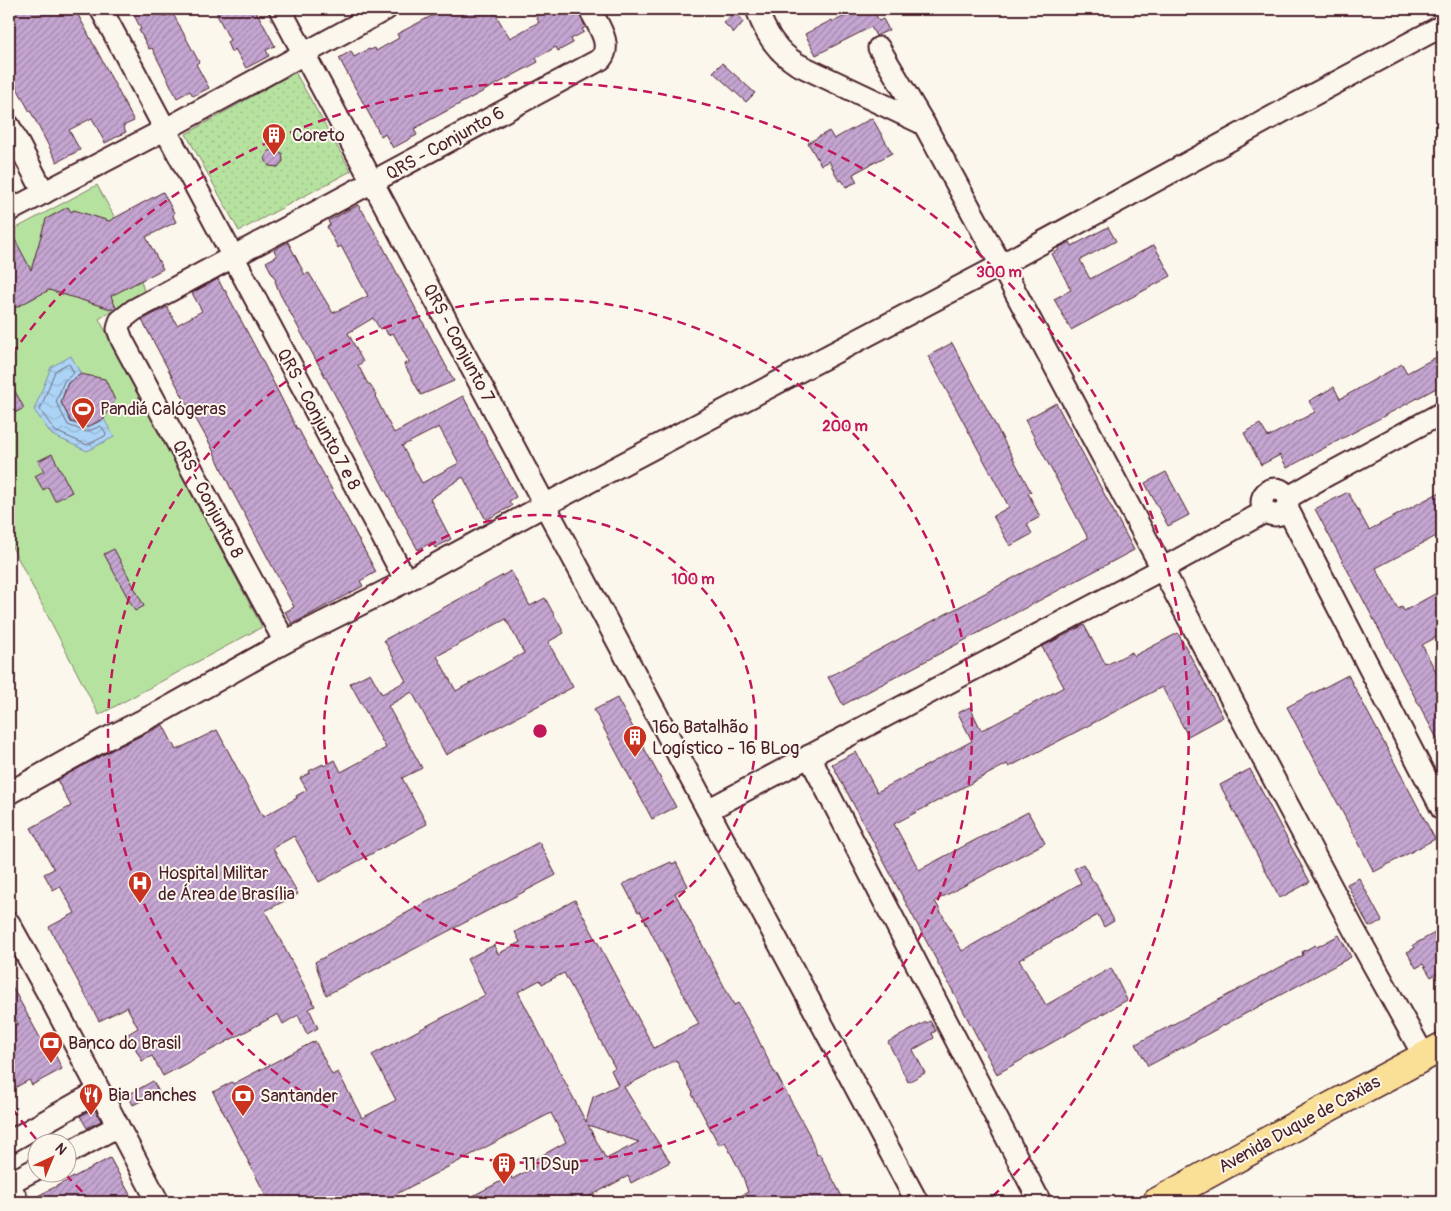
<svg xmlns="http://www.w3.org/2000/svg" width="1451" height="1211" viewBox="0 0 1451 1211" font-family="Pangolin,sans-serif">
<defs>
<pattern id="grass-dots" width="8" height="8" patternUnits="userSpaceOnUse" patternTransform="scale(1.25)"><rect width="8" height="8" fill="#b6e2a0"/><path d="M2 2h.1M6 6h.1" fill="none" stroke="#9ec18a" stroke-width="1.8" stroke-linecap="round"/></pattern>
<pattern id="water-waves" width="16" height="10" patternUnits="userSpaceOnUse" patternTransform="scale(1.25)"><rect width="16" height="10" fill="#abd4f6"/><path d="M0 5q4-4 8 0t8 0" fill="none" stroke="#95b6d3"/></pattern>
<pattern id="building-hatch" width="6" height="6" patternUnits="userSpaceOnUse" patternTransform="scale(1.25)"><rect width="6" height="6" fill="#c5a6d2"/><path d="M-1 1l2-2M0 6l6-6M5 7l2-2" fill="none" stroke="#a287ab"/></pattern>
</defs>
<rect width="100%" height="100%" fill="#fbf7ec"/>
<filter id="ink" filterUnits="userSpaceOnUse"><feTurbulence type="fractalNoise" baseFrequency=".02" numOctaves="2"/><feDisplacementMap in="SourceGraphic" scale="10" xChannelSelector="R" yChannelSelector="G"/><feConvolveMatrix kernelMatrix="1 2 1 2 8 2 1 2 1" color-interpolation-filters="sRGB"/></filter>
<g filter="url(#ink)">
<polygon fill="url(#grass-dots)" stroke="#808066" points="295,72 351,171 239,231 186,134"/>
<polygon fill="#b6e2a0" stroke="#808066" points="97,185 132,249 144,291 99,319 262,627 99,715 9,541 9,232"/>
<polygon fill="url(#water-waves)" stroke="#848ca5" points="71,356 81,374 68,383 61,402 71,422 87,427 104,419 114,437 87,451 52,435 34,410 51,367"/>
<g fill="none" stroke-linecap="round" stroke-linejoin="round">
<polygon stroke="#71677c" stroke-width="1" points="67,364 70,365 74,373 64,381 56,402 68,425 86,432 101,426 106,433 105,436 87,445 55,431 40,410 55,371"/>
</g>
<g fill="url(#building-hatch)" stroke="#4a1f2b" fill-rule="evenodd">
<polygon points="9,9 75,9 134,121 123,126 126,132 105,143 92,118 69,130 80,150 57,162 31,112 30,112 9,73"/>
<polygon points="131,9 160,9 164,17 172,12 199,62 196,64 209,88 193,96 190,91 177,98 152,48 149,49 139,30 141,29"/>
<polygon points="224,9 255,9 275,46 266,50 269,56 246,68 235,49 231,52 227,42 230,40 217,15 217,13"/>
<polygon points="445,9 492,9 510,38 539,22 532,9 576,9 586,27 582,29 584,32 571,39 573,43 558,51 556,47 536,58 538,62 426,122 414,129 417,135 393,148 385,134 381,136 339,58 351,51 354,57 369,49 370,50 375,48 376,51 399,38 397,34"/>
<polygon points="859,9 873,9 879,21 883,19 889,30 876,36 871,27 816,55 805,34 832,20 833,22"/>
<polygon points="734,12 744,21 734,33 724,23"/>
<polygon points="722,63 755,93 746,102 713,72"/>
<polygon points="872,118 892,153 853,174 857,182 846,187 842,180 839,181 829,161 821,165 808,143 829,131 834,139"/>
<polygon points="275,149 282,153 283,161 278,167 269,166 265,159 268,151"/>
<polygon points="163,192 174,213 173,216 176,222 146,237 163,269 111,296 116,308 114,310 49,290 9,311 9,228 31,270 46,219 68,207 71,212 74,210 109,221"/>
<path d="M358 205 361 210H362L380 241 454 381 421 395 404 364 409 362 393 333 388 335 384 327 380 329 373 318 348 333 363 362 358 365 368 384H370L376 395 375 396 386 418 394 433 463 396 516 497 509 501 512 506 486 520 463 477 452 484 430 499 451 539 435 548 432 542 418 550 400 518 334 393 280 294 275 281H276L266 262 277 256 274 250 288 242 305 275 309 273 333 313 368 296 341 246 338 248 327 227 330 225 328 221ZM439 427 459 463 422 483 402 446Z"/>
<polygon points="1108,227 1116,241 1080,260 1090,279 1154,245 1171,276 1071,330 1054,299 1071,290 1052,254 1059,250 1058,248 1070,242 1072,246"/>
<polygon points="218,279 224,291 225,290 261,358 297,429 298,428 318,466 319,466 323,473 376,572 360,581 363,586 292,624 285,612 294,607 231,489 210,444 193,414 192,414 142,320 167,307 177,325 202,311 192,293"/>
<polygon points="952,343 1031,492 1028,493 1040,517 1027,524 1032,534 1010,546 993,516 1009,507 928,356"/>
<polygon points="1442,354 1442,385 1287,468 1280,455 1261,465 1244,433 1260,424 1268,437 1315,412 1309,401 1334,387 1340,399 1402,364 1407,373"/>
<polygon points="81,374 105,379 115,400 104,419 87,427 71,422 61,402 68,383"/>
<polygon points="9,380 24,408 9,416"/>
<polygon points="1056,403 1134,550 843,705 828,677 1088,538 1025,420"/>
<polygon points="52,454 72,492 55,501 48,487 43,490 35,476 44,471 38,461"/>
<polygon points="1166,472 1189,515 1168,526 1145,483"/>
<polygon points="1442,491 1442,533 1376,568 1398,609 1402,607 1404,611 1442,590 1442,634 1422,645 1442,683 1442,748 1315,509 1348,492 1369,530"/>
<polygon points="114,549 144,606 135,611 104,554"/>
<path d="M511 571 530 606 545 598 564 633 548 642 573 687 446 755 412 692 388 706 422 768 402 778 427 824 319 882 294 836 273 848 298 894 265 911 315 1006 309 1009 318 1028 307 1034 298 1015 283 1024 278 1014 163 1076 152 1056 142 1061 128 1034 138 1028 127 1007 99 1021 49 927 75 913 60 886 53 890 44 874 54 869 31 828 71 806 57 780 110 751 163 725 176 750 217 730 263 817 297 798 296 796 307 790 300 778 310 773 309 771 323 764 324 766 335 760 341 772 386 748 350 683 370 673 382 694 406 681 384 640ZM506 619 524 653 456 691 437 656Z"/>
<polygon points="1084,625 1106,665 1132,652 1134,656 1178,633 1223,717 1188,736 1162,687 1009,767 1007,764 894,824 919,870 1028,812 1045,843 935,901 962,951 1081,883 1074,869 1083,864 1094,883 1095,882 1114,921 1104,927 1098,915 1019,960 1046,1005 1111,968 1127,1000 997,1074 832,764 856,752 877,792 972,741 958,713 970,707 981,730 993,725 1064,687 1042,647"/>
<polygon points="1348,675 1435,839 1374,872 1287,707"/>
<polygon points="617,698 676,807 652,819 594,710"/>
<polygon points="1250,769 1310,882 1280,898 1220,785"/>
<polygon points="539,842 556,875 326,995 315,962"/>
<path d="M671 862 672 864 676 862 688 886 675 893 734 1005 738 1003 754 1031 774 1072H775L809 1134 817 1155 819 1153 845 1202H729L748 1192 743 1177 725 1142 719 1145 692 1094 693 1093 676 1060 624 1087 670 1162 631 1183 628 1176 579 1202H461L511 1176 512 1179 535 1167 532 1161 566 1142 551 1113 381 1202H269L213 1092 232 1082 233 1084 315 1041 332 1075 338 1072 362 1118 396 1100 372 1055 485 995 467 959 494 945 498 954 520 942 515 932 575 900 654 1048 699 1024 640 911 638 912 623 884ZM564 973 615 1068 611 1070 618 1085 593 1097 586 1122 518 992 540 980 542 984ZM588 1125 639 1142 606 1159Z"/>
<polygon points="1359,878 1382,921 1369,927 1347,884"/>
<polygon points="1442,929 1442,971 1431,977 1423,964 1416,968 1407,952 1415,948 1413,945"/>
<polygon points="1339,935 1351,957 1148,1066 1136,1044 1303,955 1302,952 1315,945 1317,947"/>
<polygon points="9,981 44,1045 49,1042 62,1069 32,1085 29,1080 9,1091 9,1028 18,1024 9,1006"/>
<polygon points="930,1021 936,1031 932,1033 934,1038 913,1050 925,1073 908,1082 888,1042 926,1022 926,1023"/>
<polygon points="153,1081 159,1092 133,1105 128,1095"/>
<polygon points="94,1108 101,1121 87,1128 80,1116"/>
<polygon points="110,1158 134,1202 30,1202 30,1200"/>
</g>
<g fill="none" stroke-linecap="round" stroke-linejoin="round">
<g stroke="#4a1f2b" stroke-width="25">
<g id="minor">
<polyline points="101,9 406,581"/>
<polyline points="280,9 917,1202"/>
<path d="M757 9C764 31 776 51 797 64L924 124"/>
<polyline points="879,48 924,124 1001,265 1353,928 1424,1056"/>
<polyline points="9,126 44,193"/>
<polyline points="9,211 166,129 386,9"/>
<circle cx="1275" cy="502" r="13"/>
<polyline points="1287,498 1329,474 1442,413"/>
<polyline points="1287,508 1442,809"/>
<path d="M285 642 122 340 118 329 120 321 134 310 601 59C613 44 597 24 590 9"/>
<polyline points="809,756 1040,1202"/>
<polyline points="9,793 104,740 164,710 285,642 406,581 545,505 1001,265 1296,104 1442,26"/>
<polyline points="708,810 1162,569 1266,511"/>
<polyline points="9,923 51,999 158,1202"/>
<polyline points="9,1142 99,1091"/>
<polyline points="68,1153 118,1126"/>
<polyline points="9,1183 38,1168"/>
<polyline points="9,1184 18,1202"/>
</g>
</g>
<g stroke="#4a1f2b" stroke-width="31">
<polyline id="major" points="1157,1202 1324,1110 1442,1047"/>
</g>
<use href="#minor" stroke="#fbf7ec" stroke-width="21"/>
<use href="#major" stroke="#fadf96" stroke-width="28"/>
</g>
</g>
<g fill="none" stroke="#c2185b" stroke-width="2.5" stroke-dasharray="9 6">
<circle cx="540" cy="731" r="216"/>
<circle cx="540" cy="731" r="432"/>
<path d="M93 1202A649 649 0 0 1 65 1174M36 1139A649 649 0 0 1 12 1108M12 354A649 649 0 1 1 987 1202"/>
</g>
<defs>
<g id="building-pin" transform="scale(1.25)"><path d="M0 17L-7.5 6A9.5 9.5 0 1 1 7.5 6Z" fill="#c8321e" stroke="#fbf7ec"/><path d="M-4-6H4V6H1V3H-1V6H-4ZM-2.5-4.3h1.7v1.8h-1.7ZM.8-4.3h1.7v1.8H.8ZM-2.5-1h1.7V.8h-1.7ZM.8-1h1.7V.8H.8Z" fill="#fff"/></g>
<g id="stadium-pin" transform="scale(1.25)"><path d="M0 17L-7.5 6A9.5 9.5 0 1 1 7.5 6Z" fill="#c8321e" stroke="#fbf7ec"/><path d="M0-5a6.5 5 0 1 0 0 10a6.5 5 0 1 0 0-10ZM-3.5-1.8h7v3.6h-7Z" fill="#fff"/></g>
<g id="hospital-pin" transform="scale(1.25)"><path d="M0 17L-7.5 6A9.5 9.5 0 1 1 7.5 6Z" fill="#c8321e" stroke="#fbf7ec"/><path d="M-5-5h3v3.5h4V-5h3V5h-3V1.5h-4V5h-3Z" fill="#fff"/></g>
<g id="bank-pin" transform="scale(1.25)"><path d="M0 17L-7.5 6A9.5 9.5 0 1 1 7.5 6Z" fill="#c8321e" stroke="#fbf7ec"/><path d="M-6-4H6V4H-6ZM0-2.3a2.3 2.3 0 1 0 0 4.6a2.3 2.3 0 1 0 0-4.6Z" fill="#fff"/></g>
<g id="restaurant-pin" transform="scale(1.25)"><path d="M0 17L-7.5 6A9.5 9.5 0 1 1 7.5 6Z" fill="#c8321e" stroke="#fbf7ec"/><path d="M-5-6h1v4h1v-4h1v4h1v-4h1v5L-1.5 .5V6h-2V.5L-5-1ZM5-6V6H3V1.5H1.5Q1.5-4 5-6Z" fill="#fff"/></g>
</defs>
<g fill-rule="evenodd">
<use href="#building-pin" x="274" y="135"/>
<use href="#stadium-pin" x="83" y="409"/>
<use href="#building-pin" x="635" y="737"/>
<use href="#hospital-pin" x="140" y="883"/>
<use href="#bank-pin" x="51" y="1043"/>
<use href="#restaurant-pin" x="91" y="1095"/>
<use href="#bank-pin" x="243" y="1096"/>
<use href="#building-pin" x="504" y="1164"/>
</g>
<g text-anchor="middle" stroke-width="4" stroke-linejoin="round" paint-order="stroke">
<g font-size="18" fill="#4a1f2b" stroke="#fbf7ec" text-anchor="start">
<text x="292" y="141">Coreto</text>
<text x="100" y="415">Pandiá Calógeras</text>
<text x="652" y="733">16º Batalhão<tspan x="652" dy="21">Logístico - 16 BLog</tspan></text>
<text x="158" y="879">Hospital Militar<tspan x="158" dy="21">de Área de Brasília</tspan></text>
<text x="68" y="1049">Banco do Brasil</text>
<text x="108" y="1101">Bia Lanches</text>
<text x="260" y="1102">Santander</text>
<text x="522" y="1170">11 DSup</text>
</g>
<g font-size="18" fill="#4a1f2b" stroke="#fbf7ec">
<text transform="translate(445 143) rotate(-29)" y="6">QRS - Conjunto 6</text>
<text transform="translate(459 343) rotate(62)" y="6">QRS - Conjunto 7</text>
<text transform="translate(319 419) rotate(62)" y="6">QRS - Conjunto 7 e 8</text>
<text transform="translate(208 499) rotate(62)" y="6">QRS - Conjunto 8</text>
<text transform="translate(1299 1124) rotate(-29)" y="6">Avenida Duque de Caxias</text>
</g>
</g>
<circle cx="540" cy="731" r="8" fill="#c2185b" stroke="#fbf7ec" stroke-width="2.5"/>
<g font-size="15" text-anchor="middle" font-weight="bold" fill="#c2185b" stroke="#fbf7ec" stroke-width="4" stroke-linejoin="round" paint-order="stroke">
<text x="999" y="277">300 m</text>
<text x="845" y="431">200 m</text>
<text x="693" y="584">100 m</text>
</g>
<rect width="1451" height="1211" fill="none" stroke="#fbf7ec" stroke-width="30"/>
<rect x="15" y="15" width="1421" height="1181" fill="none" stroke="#4a1f2b" stroke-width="2" filter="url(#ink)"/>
<g transform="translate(52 1158) rotate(44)"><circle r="24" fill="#fbf7ec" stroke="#b4a19f"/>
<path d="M0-4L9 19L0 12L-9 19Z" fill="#c8321e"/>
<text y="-8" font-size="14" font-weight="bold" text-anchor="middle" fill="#4a1f2b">N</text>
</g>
</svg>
